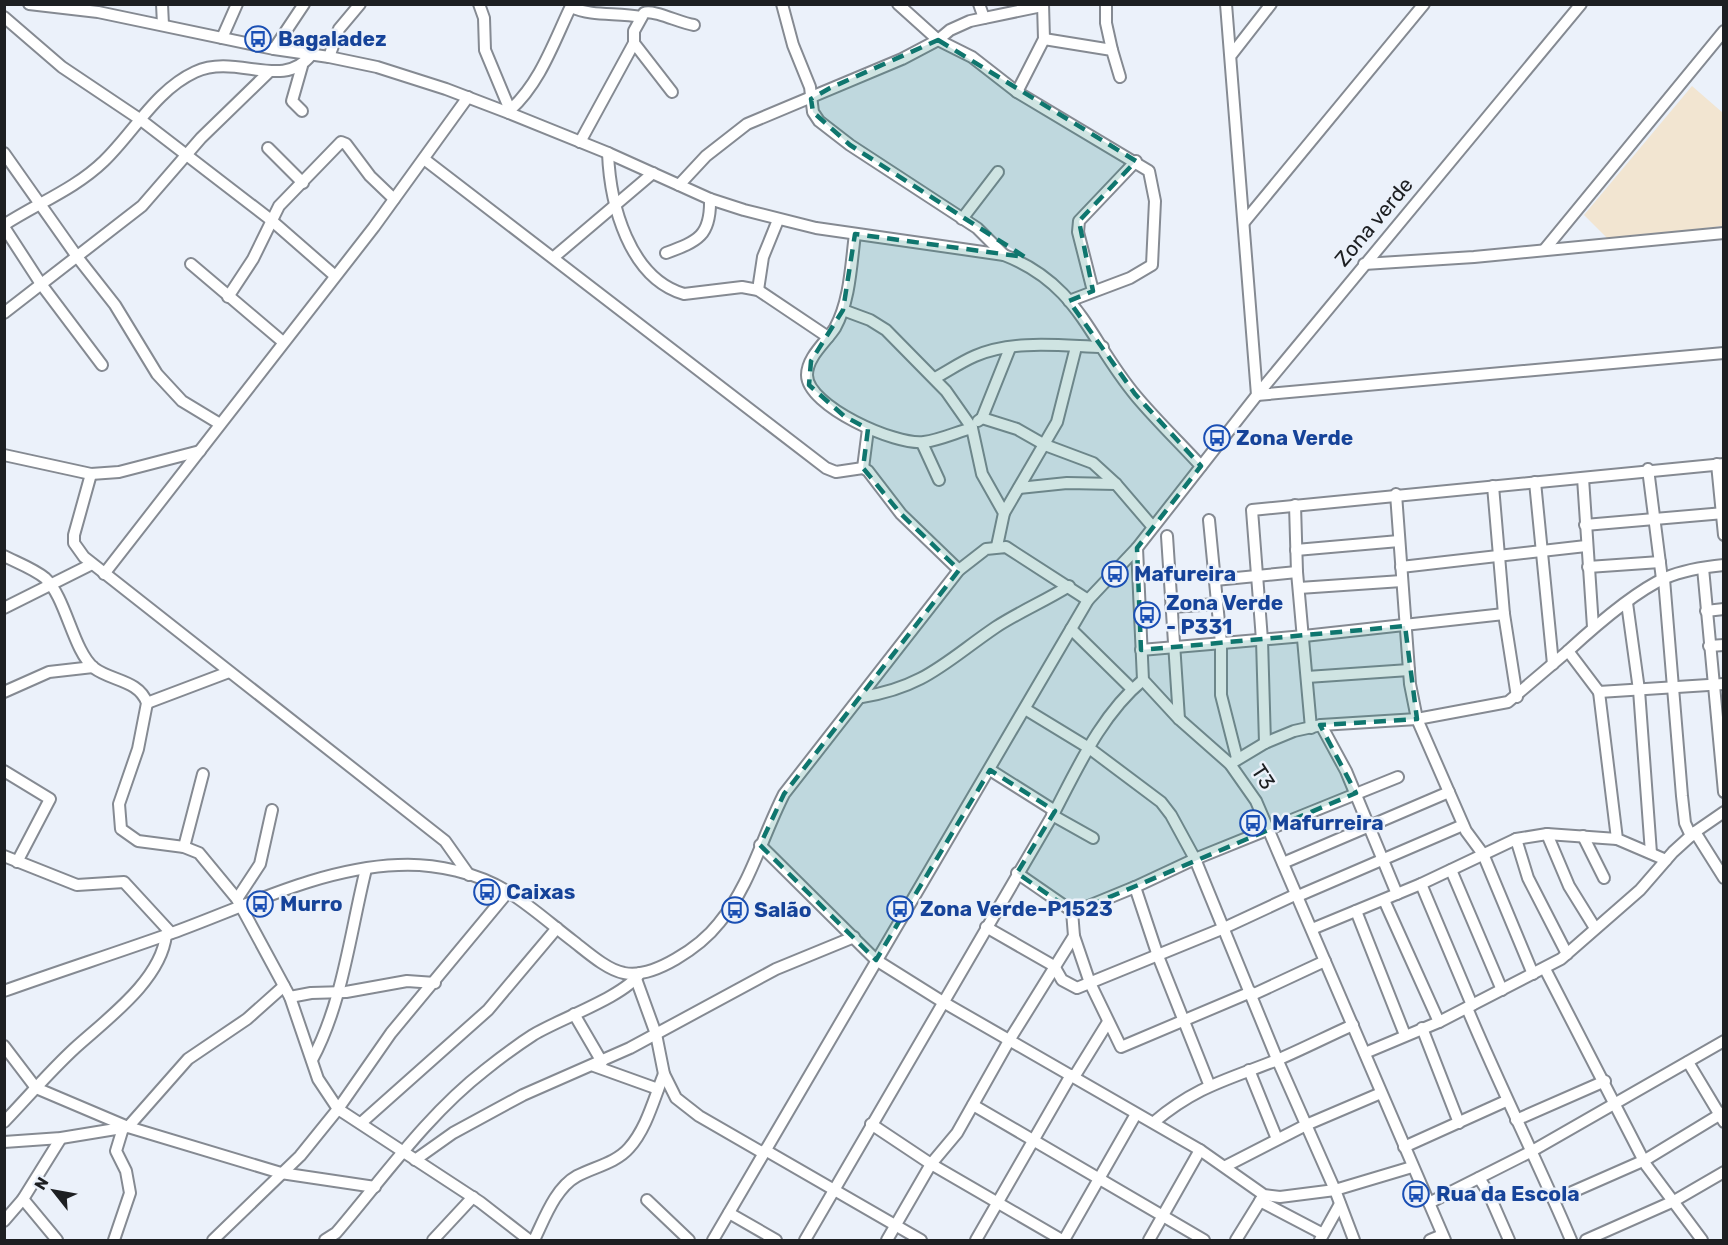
<svg xmlns="http://www.w3.org/2000/svg" width="1728" height="1245" viewBox="0 0 1728 1245" font-family="Rubik,sans-serif">
<rect width="100%" height="100%" fill="#ebf1fa"/>
<polygon fill="#f2e5d1" points="1692,86 1723,113 1723,226 1609,240 1584,215"/>
<g fill="none" stroke-linecap="round" stroke-linejoin="round">
<g stroke="#858a92" stroke-width="14">
<g id="minor">
<path d="M29 4 98 12 274 49 329 57 377 67 446 89 509 113 608 153 710 199 744 210 816 228 1004 255C1079 284 1089 340 1136 396 1156 420 1180 443 1201 466"/>
<polyline points="162,4 163,25"/>
<polyline points="479,4 484,18 485,50 510,110 509,113"/>
<polyline points="782,4 793,45 810,87 813,112 819,121 850,145 977,228 1004,255"/>
<polyline points="898,4 938,40 972,57 1017,92 1149,171 1155,201 1152,265 1130,278 1069,301"/>
<polyline points="979,4 984,18"/>
<polyline points="1106,4 1106,23 1112,50"/>
<polyline points="1226,4 1257,395 1724,353"/>
<path d="M571 7C593 17 617 12 641 17"/>
<polyline points="4,17 62,67 141,120 271,220 334,275"/>
<polyline points="222,38 237,4"/>
<polyline points="1044,39 1112,50 1120,77"/>
<polyline points="634,43 672,92"/>
<polyline points="274,49 304,4"/>
<polyline points="1232,54 1271,4"/>
<polyline points="329,57 339,29 360,4"/>
<polyline points="302,66 292,101 302,111"/>
<polyline points="1017,92 1044,39 1043,4"/>
<path d="M510 110C541 82 554 41 572 4"/>
<path d="M580 142 634 43V31L644 13C653 9 680 23 694 25"/>
<polyline points="268,148 303,183"/>
<polyline points="4,153 78,258 115,305 157,374 182,401 220,424"/>
<path d="M608 153C610 204 629 278 684 294L742 287 758 290 828 337"/>
<polyline points="424,159 826,468 836,472 863,468 868,471 901,514 959,570"/>
<polyline points="679,185 706,156 747,124 902,59 938,40 950,30 970,21 1042,6"/>
<polyline points="962,219 998,172"/>
<polyline points="1245,221 1424,4"/>
<path d="M4 225C38 203 75 189 104 161 134 132 156 90 195 72 237 53 282 91 311 55"/>
<polyline points="4,227 41,284 102,365"/>
<path d="M855 234C851 265 850 301 835 328 826 342 807 357 807 375 807 406 896 446 924 442 940 440 957 432 972 428"/>
<polyline points="1545,249 1724,31"/>
<path d="M666 253C698 241 711 236 710 199"/>
<polyline points="554,257 653,173"/>
<polyline points="191,264 283,342"/>
<polyline points="1364,264 1474,257 1724,233"/>
<polyline points="758,290 763,257 778,220"/>
<polyline points="1093,291 1078,232 1079,221 1136,161"/>
<polyline points="228,297 253,259 279,206 341,142 346,144 370,176 394,199"/>
<polyline points="843,310 870,320 886,330 946,391 972,428 982,474 1004,513 997,546"/>
<polyline points="4,313 142,206 201,138 269,72"/>
<path d="M935 378C948 371 961 362 975 356 1014 339 1063 346 1103 347"/>
<polyline points="982,418 1017,429 1045,445 1093,463 1116,484 1152,526"/>
<polyline points="978,421 982,418 1010,348"/>
<polyline points="922,443 939,480"/>
<polyline points="4,455 91,474 119,472 200,451"/>
<polyline points="1717,464 1724,535"/>
<polyline points="863,468 868,429"/>
<polyline points="1648,469 1662,579"/>
<polyline points="91,474 74,535 74,543 84,557 445,841 469,875"/>
<polyline points="1583,478 1593,627"/>
<polyline points="1535,482 1553,664"/>
<polyline points="1493,486 1504,614 1517,697"/>
<polyline points="1019,488 1067,483 1116,484"/>
<polyline points="1396,494 1410,684 1417,719 1466,831 1483,854 1533,974"/>
<polyline points="1295,505 1297,572 1311,728"/>
<polyline points="1004,513 1057,422 1076,347"/>
<polyline points="1209,520 1221,643 1221,695 1237,758"/>
<polyline points="1585,525 1724,513"/>
<polyline points="1167,536 1179,719"/>
<polyline points="1137,548 1143,680 1179,719 1230,764 1256,801 1445,1240"/>
<polyline points="1296,550 1399,541"/>
<path d="M4 556C18 563 34 569 45 578 66 597 73 651 94 668 111 681 139 680 147 703L138 749 119 804 121 829 138 841 184 847 199 853 237 899 290 997 318 1079 338 1109 480 1202 529 1240"/>
<polyline points="1401,567 1586,546"/>
<polyline points="1588,567 1660,562"/>
<polyline points="1703,568 1724,792"/>
<polyline points="104,574 374,227 468,97"/>
<polyline points="1664,579 1682,796 1685,823 1691,836"/>
<polyline points="1215,580 1297,572"/>
<polyline points="1299,588 1402,581"/>
<polyline points="1627,603 1639,690 1651,853"/>
<polyline points="1171,607 1217,604"/>
<polyline points="4,608 92,564"/>
<polyline points="1706,611 1724,609"/>
<polyline points="1071,629 1132,689"/>
<polyline points="1709,646 1724,645"/>
<polyline points="1141,650 1304,636 1504,614"/>
<path d="M1568 651C1593 628 1634 592 1665 578 1684 570 1703 567 1724 565"/>
<polyline points="1307,677 1409,670"/>
<polyline points="4,692 49,672 93,667"/>
<polyline points="1599,692 1617,839 1666,860"/>
<path d="M862 697C925 687 946 661 996 627 1019 612 1045 601 1069 586"/>
<polyline points="147,703 229,672"/>
<polyline points="1025,709 1089,748 1161,802 1171,815 1195,859 1277,1059 1335,1190 1354,1240"/>
<polyline points="1321,725 1346,771 1397,894"/>
<polyline points="1265,743 1262,640 1252,510 1724,464"/>
<polyline points="1230,764 1265,743 1294,731 1321,725 1417,719 1508,702 1568,651 1599,692 1724,684"/>
<polyline points="990,770 1055,811"/>
<polyline points="4,771 50,799 17,862"/>
<polyline points="1052,815 1093,838"/>
<polyline points="1695,832 1724,878"/>
<polyline points="1547,834 1569,886 1595,928"/>
<polyline points="1583,836 1604,878"/>
<polyline points="1516,839 1528,878 1567,954"/>
<polyline points="760,845 876,960 943,1002 1200,1150 1264,1195 1280,1197 1335,1190 1412,1167"/>
<polyline points="184,847 203,774"/>
<polyline points="4,856 77,885 124,882 171,933"/>
<polyline points="1283,863 1449,792"/>
<polyline points="1451,870 1502,990"/>
<polyline points="1017,873 1072,911 1079,910 1135,887 1195,859 1398,777"/>
<polyline points="1421,884 1472,1005"/>
<polyline points="1135,887 1158,956 1209,1084"/>
<polyline points="1298,896 1463,825"/>
<polyline points="237,899 260,864 272,810"/>
<polyline points="1384,900 1439,1022"/>
<polyline points="1356,911 1405,1035"/>
<polyline points="986,927 1054,966 1062,980 1077,988 1224,928 1297,894"/>
<polyline points="1312,929 1421,884 1516,839 1547,834 1617,839"/>
<polyline points="1074,936 1090,983 1121,1047 1251,992"/>
<polyline points="1545,969 1646,1165 1702,1240"/>
<polyline points="636,979 656,1034 664,1074 676,1098 699,1116 763,1153"/>
<path d="M4 991C60 971 116 953 172 933 244 907 320 868 398 865 434 863 480 873 510 893 532 907 552 925 573 941 586 951 607 970 624 973 654 979 701 946 719 923 750 886 762 837 784 794L959 570 986 549 1006 547 1088 600"/>
<polyline points="1252,995 1325,961"/>
<polyline points="290,997 311,993 346,992 407,981 435,983"/>
<path d="M1467 1008C1500 1087 1538 1162 1571 1240"/>
<polyline points="574,1014 602,1062"/>
<polyline points="1422,1028 1459,1123"/>
<polyline points="4,1046 36,1088 128,1127 281,1173 375,1187"/>
<polyline points="1365,1053 1439,1022 1561,959 1640,890 1673,852 1695,832 1724,812"/>
<path d="M312 1060C343 1002 350 933 366 869"/>
<polyline points="1688,1062 1724,1122"/>
<polyline points="594,1066 658,1089"/>
<polyline points="1249,1070 1277,1139"/>
<polyline points="1074,1077 1108,1022"/>
<polyline points="973,1105 1204,1240"/>
<polyline points="1516,1120 1605,1081"/>
<path d="M4 1122C28 1097 50 1071 75 1048 107 1019 161 980 166 935"/>
<path d="M1154 1122C1197 1086 1227 1080 1277 1060 1303 1049 1328 1036 1353 1025"/>
<polyline points="361,1123 488,1010 557,928"/>
<polyline points="871,1124 931,1164 1062,1240"/>
<polyline points="4,1142 61,1138 128,1127 188,1059 247,1019 284,986"/>
<polyline points="1404,1147 1506,1101"/>
<polyline points="765,1150 921,1240"/>
<polyline points="415,1160 453,1133 523,1095 630,1048 776,969 854,937"/>
<polyline points="1226,1166 1306,1125 1381,1093"/>
<polyline points="1479,1178 1488,1192 1509,1240"/>
<polyline points="23,1199 57,1240"/>
<polyline points="647,1200 689,1240"/>
<polyline points="1554,1200 1645,1160 1724,1112"/>
<polyline points="1260,1201 1323,1234"/>
<polyline points="1429,1203 1532,1151 1724,1041"/>
<polyline points="729,1213 776,1240"/>
<polyline points="4,1221 23,1199 61,1138"/>
<polyline points="114,1240 130,1193 126,1171 116,1151 123,1128"/>
<polyline points="213,1240 300,1156 338,1109 391,1033 508,892"/>
<path d="M325 1240 336 1233C383 1178 427 1115 485 1070 500 1058 516 1046 533 1035 559 1019 624 997 640 973"/>
<polyline points="433,1240 473,1197"/>
<path d="M534 1240C544 1220 555 1188 577 1176 594 1167 616 1163 629 1148 647 1128 654 1098 664 1074"/>
<polyline points="713,1240 1088,600 1137,548 1257,395 1581,4"/>
<path d="M805 1240 1055 811C1079 765 1102 714 1143 680"/>
<polyline points="887,1240 931,1164 957,1133 1010,1039 1074,936 1072,911"/>
<polyline points="976,1240 1071,1075"/>
<polyline points="1064,1240 1136,1114"/>
<polyline points="1149,1240 1200,1150"/>
<polyline points="1236,1240 1262,1198"/>
<polyline points="1320,1240 1340,1204"/>
<polyline points="1430,1240 1442,1235"/>
<polyline points="1586,1240 1674,1201 1724,1172"/>
</g>
</g>
<use href="#minor" stroke="#fff" stroke-width="10"/>
</g>
<path fill="#0f766e" fill-opacity="0.2" stroke="#0f766e" stroke-width="4.5" stroke-dasharray="12 8" stroke-linejoin="round" d="M938 40 1136 161 1079 221 1093 291 1069 301 1135 394 1201 466 1137 548 1141 650 1405 626 1417 719 1320 725 1356 793 1079 910 1072 911 1017 873 1055 811 990 770 876 960 760 845 784 794 959 570 901 514 863 468 868 429 844 416 809 385 811 361 843 310 855 234 1025 257 850 145 813 112 811 99 830 88Z"/>
<defs>
<g id="bus-ring" transform="scale(1.35)"><circle r="9.5" fill="#ebf1fa" stroke="#1a4fb4" stroke-width="1.5"/><path d="M-5-6H5V4H4V6H2V4H-2V6H-4V4H-5ZM-3.5-4V0h7V-4ZM-3.5 1.2v1.5H-2V1.2ZM2 1.2v1.5H3.5V1.2Z" fill="#1a4fb4"/></g>
</defs>
<g fill-rule="evenodd">
<use href="#bus-ring" x="258" y="39"/>
<use href="#bus-ring" x="1217" y="438"/>
<use href="#bus-ring" x="1115" y="574"/>
<use href="#bus-ring" x="1147" y="615"/>
<use href="#bus-ring" x="1253" y="823"/>
<use href="#bus-ring" x="487" y="892"/>
<use href="#bus-ring" x="260" y="904"/>
<use href="#bus-ring" x="900" y="909"/>
<use href="#bus-ring" x="735" y="910"/>
<use href="#bus-ring" x="1416" y="1194"/>
</g>
<g text-anchor="middle" stroke-width="5" stroke-linejoin="round" paint-order="stroke">
<g font-size="21" font-weight="bold" fill="#164399" stroke="#ebf1fa" text-anchor="start">
<text x="278" y="46">Bagaladez</text>
<text x="1236" y="445">Zona Verde</text>
<text x="1134" y="581">Mafureira</text>
<text x="1166" y="610">Zona Verde<tspan x="1166" dy="24">- P331</tspan></text>
<text x="1272" y="830">Mafurreira</text>
<text x="506" y="899">Caixas</text>
<text x="280" y="911">Murro</text>
<text x="920" y="916">Zona Verde-P1523</text>
<text x="754" y="917">Salão</text>
<text x="1436" y="1201">Rua da Escola</text>
</g>
<g font-size="21" fill="#1d1f22" stroke="#ebf1fa">
<text transform="translate(1374 222) rotate(-50)" y="7">Zona verde</text>
<text transform="translate(1263 777) rotate(57)" y="7">T3</text>
</g>
</g>
<rect width="1728" height="1245" fill="none" stroke="#1d1f22" stroke-width="12"/>
<g transform="translate(54 1191) rotate(301)" stroke="#ebf1fa" stroke-width="4.5" paint-order="stroke">
<path d="M0-4.5L10 22L0 15L-10 22Z" fill="#1d1f22"/>
<text y="-9" font-size="16" font-weight="bold" text-anchor="middle" fill="#1d1f22">N</text>
</g>
</svg>
